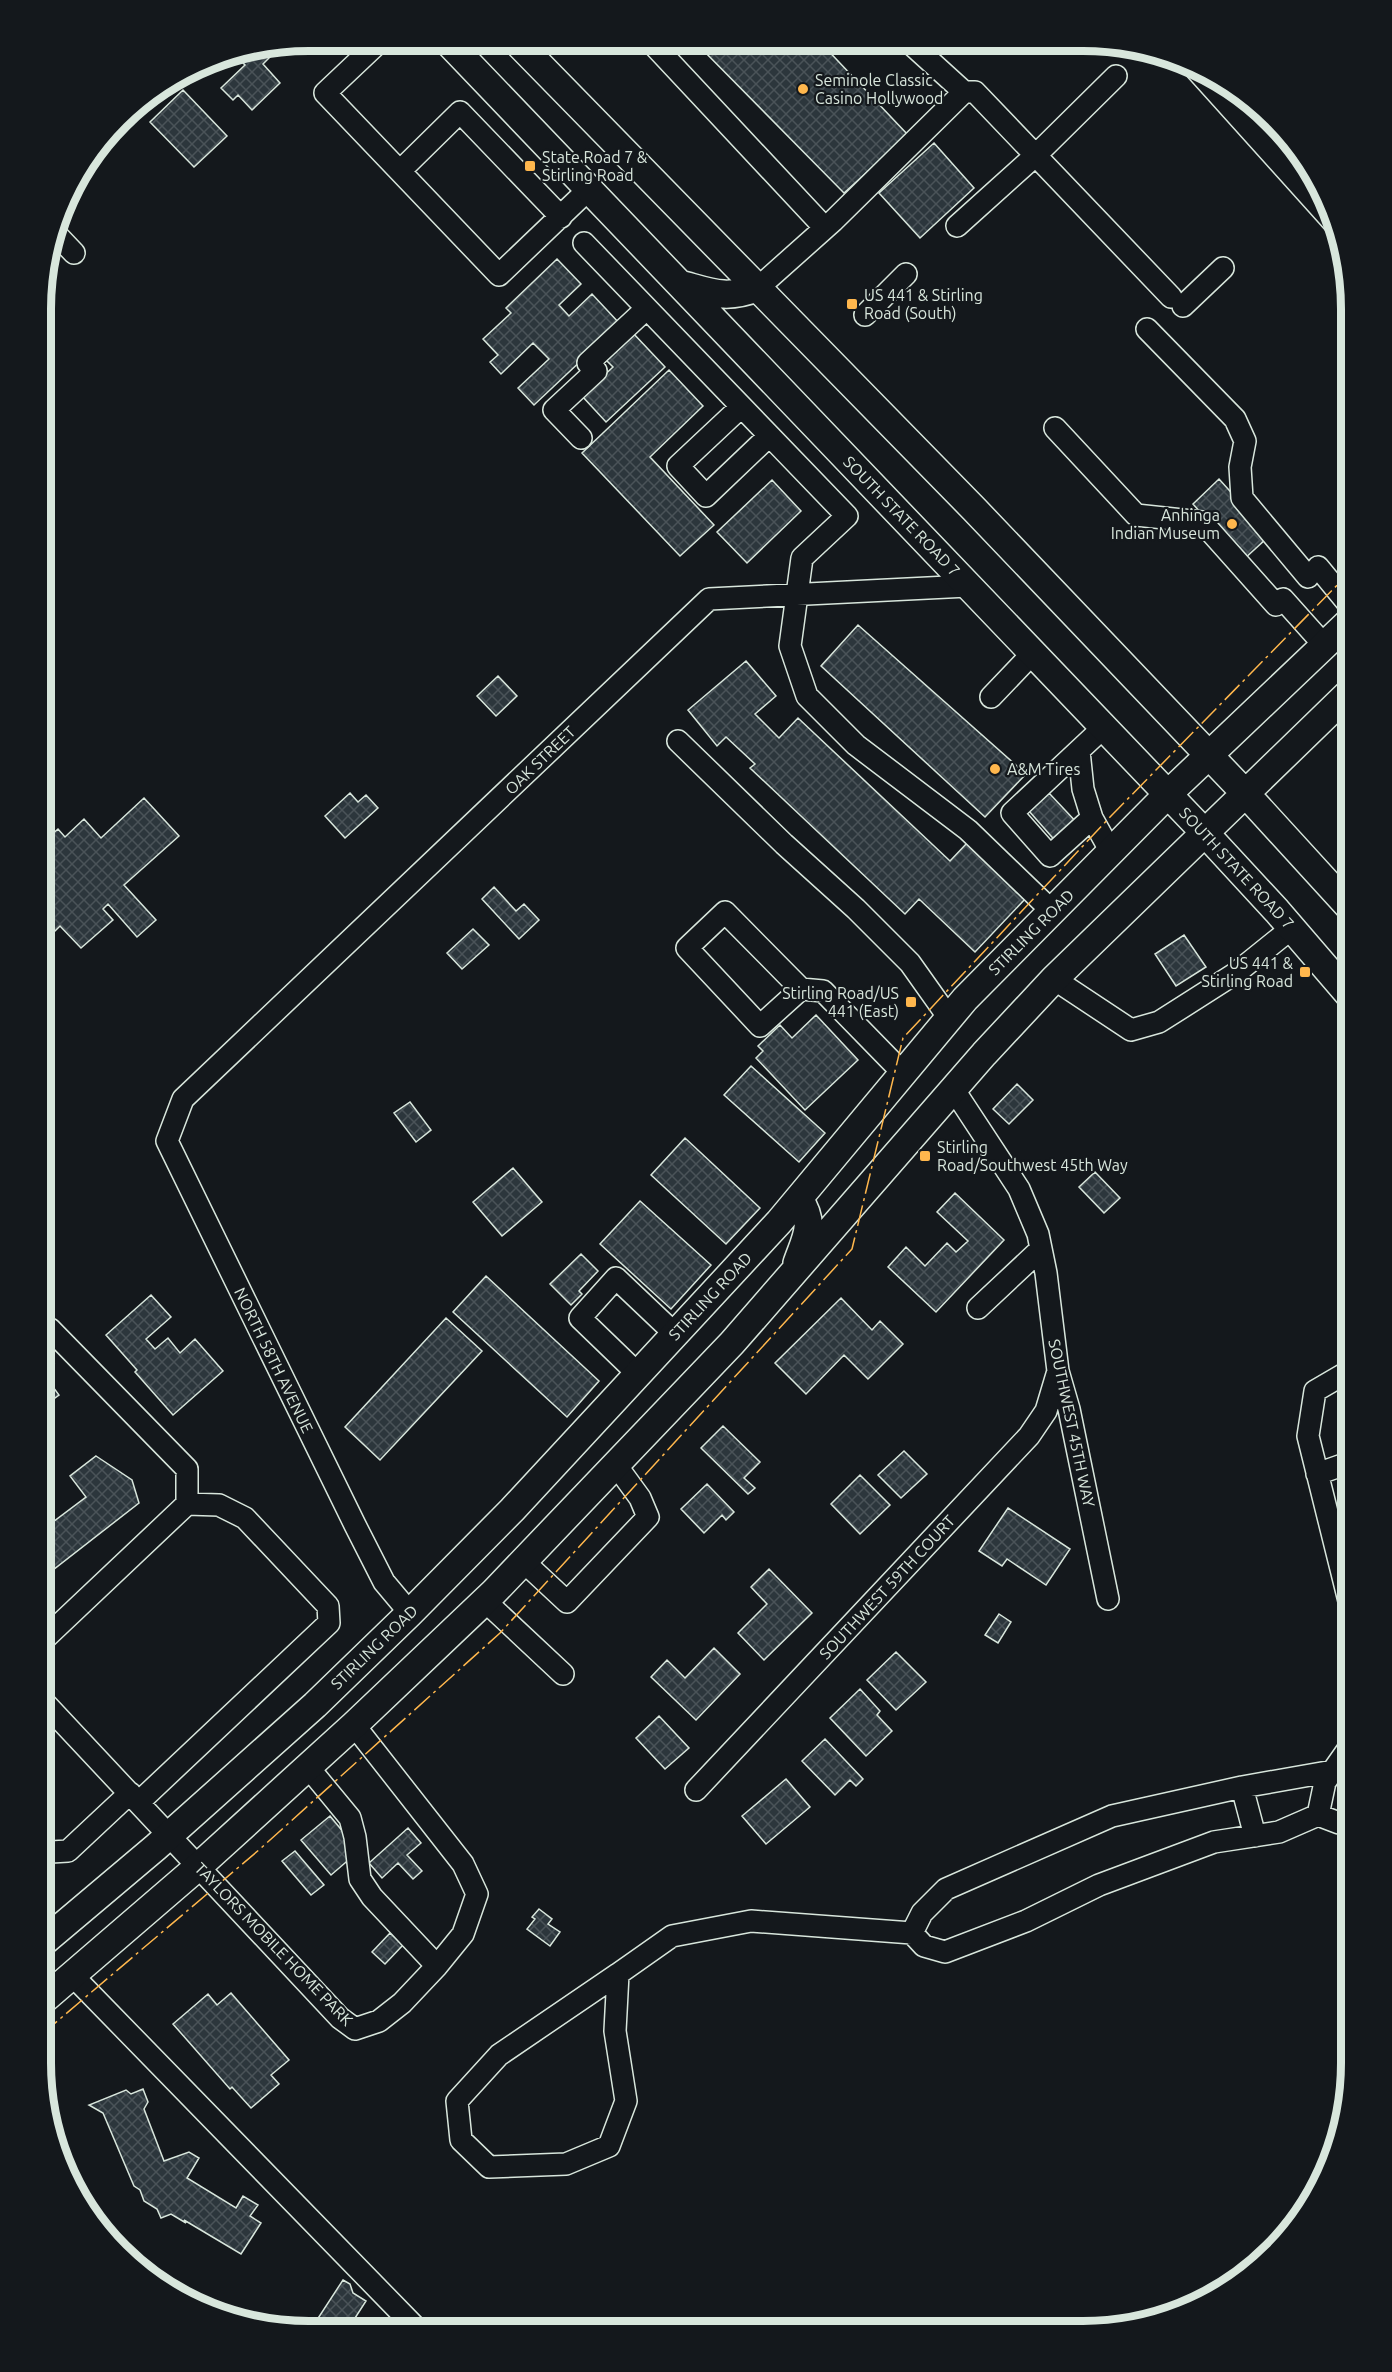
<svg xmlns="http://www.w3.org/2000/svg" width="1392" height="2372" font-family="Ubuntu,sans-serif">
<defs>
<pattern id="building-cross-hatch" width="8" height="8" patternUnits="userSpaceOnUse" patternTransform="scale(1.5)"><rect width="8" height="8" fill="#2c363c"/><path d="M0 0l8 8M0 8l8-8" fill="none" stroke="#4a5358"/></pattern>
</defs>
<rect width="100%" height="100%" fill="#14181c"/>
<path fill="url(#building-cross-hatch)" stroke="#d8e6dc" stroke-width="1.5" d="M310 41 298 52 291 44 309 40Z
M695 42H820L908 135 844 193Z
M281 46 263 64 280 83 252 110 238 95 233 100 221 88 245 65 240 60 248 53Z
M183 90 227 136 194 167 150 122Z
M934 143 974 188 920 238 879 193Z
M557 259 581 284 559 305 569 316 592 294 620 324 534 405 518 388 549 359 533 343 501 374 490 362 498 355 483 339 511 313 506 308Z
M632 332 665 367 606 422 582 396 613 367 604 358Z
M669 370 703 406 650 457 714 525 680 556 582 453Z
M1219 479 1257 521 1267 538 1243 560 1193 504Z
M772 480 801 511 747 563 717 532Z
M858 625 1026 774 985 817 821 666Z
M746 661 776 696 755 714 779 738 798 718 950 861 967 843 1026 898 975 952 919 899 905 914 750 768 755 764 726 737 717 746 688 710Z
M498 676 517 696 496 716 477 696Z
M350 793 358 802 366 795 378 808 345 838 325 816Z
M1049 793 1079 825 1058 844 1029 811Z
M144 798 179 836 124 885 156 920 137 937 108 904 103 909 113 920 81 948 60 926 50 936 42 927V843L58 829 65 837 84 819 101 838Z
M494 887 516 911 524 904 539 920 519 939 482 899Z
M473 929 489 945 462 969 447 953Z
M1184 935 1206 967 1176 986 1155 954Z
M816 1015 858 1060 805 1110 756 1058 763 1051 758 1046 780 1025 792 1038Z
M751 1066 825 1133 799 1162 724 1095Z
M1017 1084 1033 1100 1009 1124 993 1109Z
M410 1102 431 1130 416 1142 394 1113Z
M685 1138 760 1208 726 1244 651 1175Z
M513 1168 542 1202 502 1236 473 1202Z
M1095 1172 1120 1198 1104 1213 1079 1187Z
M955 1193 1004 1240 936 1312 888 1267 906 1247 925 1266 947 1243 956 1252 968 1241 937 1212Z
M640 1201 711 1265 671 1309 600 1244Z
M581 1254 598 1271 579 1291 582 1294 571 1305 550 1284Z
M486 1276 599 1381 567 1417 453 1312Z
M151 1295 171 1317 146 1339 155 1349 168 1338 180 1353 195 1339 223 1371 173 1415 135 1372 137 1370 106 1335Z
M841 1298 872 1330 880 1321 903 1344 868 1379 844 1355 806 1394 775 1363Z
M446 1318 482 1351 380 1460 345 1427Z
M41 1355 54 1363 42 1372 59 1395 41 1408Z
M723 1426 760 1462 744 1478 755 1488 748 1494 701 1448Z
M904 1451 927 1474 901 1498 878 1475Z
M96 1456 132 1480 139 1503 49 1573 41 1568V1531L86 1497 70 1476Z
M860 1475 890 1505 860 1534 831 1504Z
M707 1484 734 1512 726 1520 722 1515 704 1533 681 1509Z
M1008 1508 1070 1549 1046 1585 1007 1559 1002 1566 979 1551Z
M769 1569 812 1613 764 1660 738 1633 767 1604 751 1587Z
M999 1614 1011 1622 998 1643 985 1635Z
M714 1648 740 1674 696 1720 651 1677 667 1660 685 1678Z
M896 1652 926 1682 896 1710 867 1680Z
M860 1689 880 1711 877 1715 892 1731 866 1756 830 1718Z
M659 1716 689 1748 665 1769 636 1738Z
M825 1739 863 1779 856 1786 850 1780 835 1795 802 1761Z
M786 1779 810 1807 766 1844 742 1816Z
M330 1816 359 1851 331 1875 301 1840Z
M408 1828 421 1843 407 1855 422 1871 413 1879 398 1863 382 1878 369 1863Z
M295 1851 324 1885 311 1895 282 1861Z
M539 1909 552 1919 548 1924 560 1932 550 1946 527 1929 535 1919 532 1917Z
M390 1933 403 1945 385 1964 372 1952Z
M231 1993 289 2060 271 2075 279 2084 251 2108 232 2087 230 2089 173 2024 208 1994 217 2005Z
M143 2089 148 2102 144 2109 164 2161 189 2152 199 2158 187 2178 236 2208 243 2196 258 2205 250 2216 261 2223 241 2254 184 2220 186 2223 171 2214 161 2218 157 2209 144 2201 140 2190 134 2186 103 2113 89 2105 126 2090 131 2094Z
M343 2280 350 2284 353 2293 366 2301 348 2329H311Z"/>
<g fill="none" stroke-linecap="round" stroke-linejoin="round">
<g stroke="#d8e6dc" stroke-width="24">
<path id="minor" d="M380 41 325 93 499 275 589 189
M650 41 825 228
M909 42 964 92H975L1171 297
M1191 64 1334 223
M400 171 460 112 561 217
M957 226 1036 155 1116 76
M55 233 74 253
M584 243 847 516 802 558 790 646 807 696 856 745 968 830 1052 911
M759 287 833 221 964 92
M1183 306 1223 268
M865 315 906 274
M1147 329 1235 419 1245 441 1240 467 1242 498 1308 577
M741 407 678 466 706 496 769 436
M1055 428 1136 515 1202 522 1276 605 1283 599 1325 646
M581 438 554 410 596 371 588 363 646 309
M1318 567 1351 607
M991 697 1032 654
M678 741 784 844 856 909 910 963 949 1018
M1079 751 1083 789 1092 818 1111 852
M1092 818 1050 856 1012 813 1104 727
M1054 979 1131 1030 1159 1022 1236 973 1292 928
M801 989 760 1026 687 948 725 912 801 989 823 991 904 1074
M954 1090 1019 1189 1038 1234 1046 1273 1058 1371 1069 1409 1108 1599
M978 1308 1041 1249
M50 1329 187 1469V1504
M638 1374 580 1318 616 1278 675 1334
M1317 1474 1351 1462
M523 1561 567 1602 648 1517 640 1498 616 1465
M485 1601 563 1674
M1351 1609 1308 1436 1315 1391 1351 1370
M410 1613 384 1582 355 1525 167 1141 183 1099 709 599 968 586
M41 1642 187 1504 219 1505 245 1518 328 1606 329 1623 139 1802
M41 1699 340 2018 355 2029 379 2021 402 2003 437 1966 463 1934 477 1894 463 1864 354 1725
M308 1767 350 1818 355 1837 360 1879 372 1897 437 1966
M1242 1787 1255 1836
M696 1790 1029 1436 1046 1411 1058 1371
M1318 1815 1279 1832 1214 1842 1099 1885 1026 1921 945 1952 924 1946 912 1933 922 1913 946 1889 1112 1816 1242 1787 1333 1771
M1351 1823H1339L1318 1815 1325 1782 1351 1745
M41 1850 51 1852 68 1851 130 1793
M618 1974 499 2055 457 2101 461 2140 489 2167 566 2164 609 2146 626 2101 615 2031 618 1974 672 1936 751 1921 912 1933
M72 1975 418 2330"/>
</g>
<g stroke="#d8e6dc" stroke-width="30">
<path id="major" d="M447 41 1204 832 1277 911 1351 997
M516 41 974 509 1245 793 1351 909
M680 284C713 293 726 300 759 287
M797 1263C806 1237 816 1224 799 1199
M41 1944 156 1847 315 1705 410 1613 512 1510 779 1222 965 999 1168 794 1351 620
M41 2002 199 1866 354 1725 494 1592 732 1343 984 1054 1054 979 1351 691"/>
</g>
<use href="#minor" stroke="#14181c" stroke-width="21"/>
<use href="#major" stroke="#14181c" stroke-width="27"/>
<path stroke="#ffb74d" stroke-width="1.5" stroke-dasharray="21 4.5 3 4.5" stroke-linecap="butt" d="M41 2035 260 1849 500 1633 852 1249 903 1038 1111 816 1351 571"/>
</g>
<g fill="#ffb74d" stroke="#14181c" stroke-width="2">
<circle cx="803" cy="89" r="6"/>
<rect x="524" y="160" width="12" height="12" rx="3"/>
<rect x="846" y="298" width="12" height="12" rx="3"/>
<circle cx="1232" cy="524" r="6"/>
<circle cx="995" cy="769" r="6"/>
<rect x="1299" y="966" width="12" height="12" rx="3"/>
<rect x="905" y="996" width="12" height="12" rx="3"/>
<rect x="919" y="1150" width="12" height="12" rx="3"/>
</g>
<g text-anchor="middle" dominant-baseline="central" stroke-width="4.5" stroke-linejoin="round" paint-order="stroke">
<g font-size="16" fill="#d8e6dc" stroke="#14181c" text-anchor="start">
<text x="815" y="80">Seminole Classic<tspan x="815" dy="18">Casino Hollywood</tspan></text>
<text x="542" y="157">State Road 7 &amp;<tspan x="542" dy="18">Stirling Road</tspan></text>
<text x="864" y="295">US 441 &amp; Stirling<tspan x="864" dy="18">Road (South)</tspan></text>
<text x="1220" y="515" text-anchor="end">Anhinga<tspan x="1220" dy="18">Indian Museum</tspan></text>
<text x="1007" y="769">A&amp;M Tires</text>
<text x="1293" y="963" text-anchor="end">US 441 &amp;<tspan x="1293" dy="18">Stirling Road</tspan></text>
<text x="899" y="993" text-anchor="end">Stirling Road/US<tspan x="899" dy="18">441 (East)</tspan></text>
<text x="937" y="1147">Stirling<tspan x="937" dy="18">Road/Southwest 45th Way</tspan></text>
</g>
<g font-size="16" fill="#d8e6dc" stroke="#14181c">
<text transform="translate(902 516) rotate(46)">SOUTH STATE ROAD 7</text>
<text transform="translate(540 760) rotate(-44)">OAK STREET</text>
<text transform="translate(1237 868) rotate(47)">SOUTH STATE ROAD 7</text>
<text transform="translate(1031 932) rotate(-45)">STIRLING ROAD</text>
<text transform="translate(710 1296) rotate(-47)">STIRLING ROAD</text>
<text transform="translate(274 1360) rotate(64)">NORTH 58TH AVENUE</text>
<text transform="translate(1072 1423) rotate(78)">SOUTHWEST 45TH WAY</text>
<text transform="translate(887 1587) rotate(-47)">SOUTHWEST 59TH COURT</text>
<text transform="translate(374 1647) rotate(-44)">STIRLING ROAD</text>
<text transform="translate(274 1944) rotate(46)">TAYLORS MOBILE HOME PARK</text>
</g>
</g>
<path d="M0 0H1392V2372H0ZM309 51H1083A258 258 0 0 1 1341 309V2063A258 258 0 0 1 1083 2321H309A258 258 0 0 1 51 2063V309A258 258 0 0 1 309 51Z" fill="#14181c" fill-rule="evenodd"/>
<path fill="none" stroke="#d8e6dc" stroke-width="8" d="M309 51H1083A258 258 0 0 1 1341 309V2063A258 258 0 0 1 1083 2321H309A258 258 0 0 1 51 2063V309A258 258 0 0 1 309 51Z"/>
</svg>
